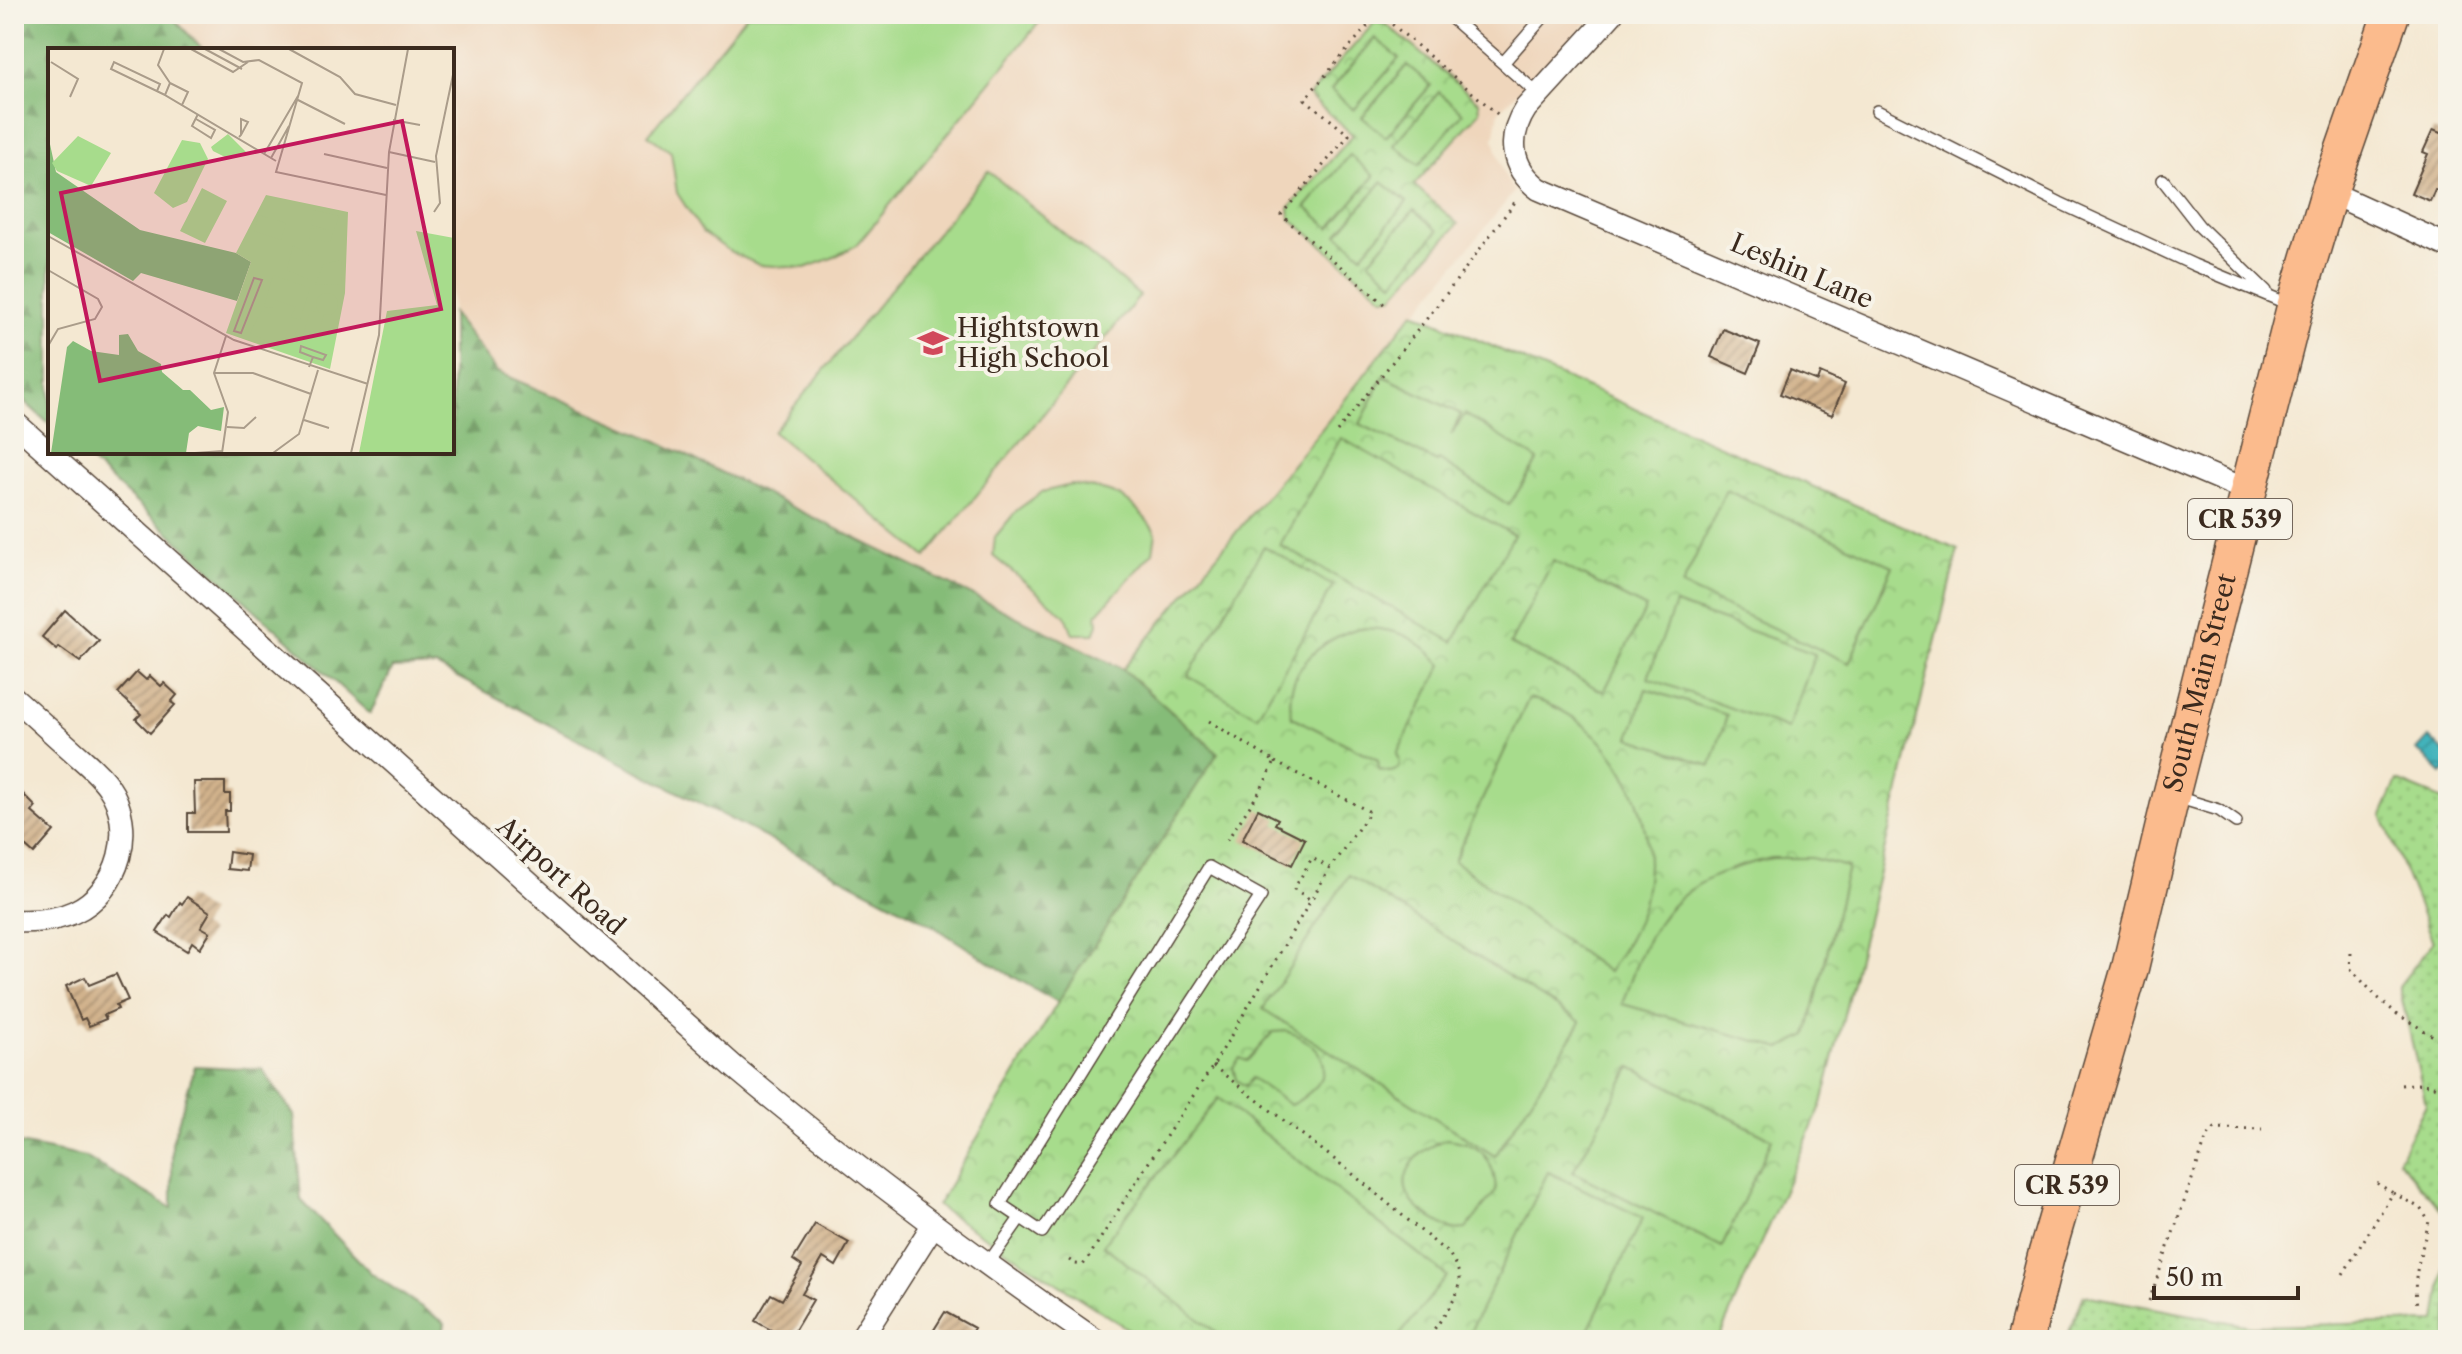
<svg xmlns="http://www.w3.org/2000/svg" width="2462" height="1354" font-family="'Libre Caslon Text',serif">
<defs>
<pattern id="grass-dots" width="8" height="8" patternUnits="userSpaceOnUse" patternTransform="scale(2)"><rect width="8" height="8" fill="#a7dc8c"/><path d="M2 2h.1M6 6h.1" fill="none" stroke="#91bd78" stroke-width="1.8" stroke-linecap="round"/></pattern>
<pattern id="forest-firs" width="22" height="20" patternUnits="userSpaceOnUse" patternTransform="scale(2)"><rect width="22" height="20" fill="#85bc78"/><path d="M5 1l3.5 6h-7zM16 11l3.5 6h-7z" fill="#6e9962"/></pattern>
<pattern id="park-crowns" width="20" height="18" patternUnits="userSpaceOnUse" patternTransform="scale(2)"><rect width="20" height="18" fill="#a7dc8c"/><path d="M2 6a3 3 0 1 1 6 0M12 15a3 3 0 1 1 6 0" fill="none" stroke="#91bd78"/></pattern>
<pattern id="water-waves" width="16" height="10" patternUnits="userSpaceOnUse" patternTransform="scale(2)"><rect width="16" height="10" fill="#43b3bb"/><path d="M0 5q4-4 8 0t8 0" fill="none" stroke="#399297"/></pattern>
<pattern id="building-hatch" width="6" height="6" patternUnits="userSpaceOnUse" patternTransform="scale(2)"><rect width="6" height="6" fill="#d1b28c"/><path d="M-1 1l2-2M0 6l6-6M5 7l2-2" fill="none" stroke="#ab9172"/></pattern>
</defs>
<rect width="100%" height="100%" fill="#f7f3e8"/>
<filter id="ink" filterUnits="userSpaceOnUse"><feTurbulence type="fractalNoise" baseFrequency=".0125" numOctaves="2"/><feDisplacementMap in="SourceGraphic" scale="16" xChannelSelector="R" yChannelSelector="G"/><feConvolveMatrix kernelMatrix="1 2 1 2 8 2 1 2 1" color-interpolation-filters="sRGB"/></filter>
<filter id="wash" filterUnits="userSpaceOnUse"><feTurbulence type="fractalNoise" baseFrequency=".006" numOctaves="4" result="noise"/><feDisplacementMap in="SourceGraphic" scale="32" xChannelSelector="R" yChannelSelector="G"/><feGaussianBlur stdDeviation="1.8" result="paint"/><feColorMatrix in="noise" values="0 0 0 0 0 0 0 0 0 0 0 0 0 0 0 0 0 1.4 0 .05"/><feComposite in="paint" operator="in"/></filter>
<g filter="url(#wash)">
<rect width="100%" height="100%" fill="#f4e8d2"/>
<path fill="#efd6bc" d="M169 14H1596L1499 111 1494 140 1504 174 1514 192 1320 431 1123 669 653 439 497 372 452 313V50H204Z"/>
<path fill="url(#grass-dots)" stroke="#718355" stroke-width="2" d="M2397 781 2448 802V1217L2398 1160 2426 1104 2399 986 2433 942 2382 815Z
M2448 1240V1340H2066L2084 1295 2250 1326 2436 1322Z"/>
<path fill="url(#forest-firs)" stroke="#60734b" stroke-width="2" d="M14 14H169L204 50H50V425L14 392Z
M452 313 497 372 653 439 1123 669 1218 753 1058 1002 1005 972 922 919 436 666 393 668 370 714 80 452H452Z
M195 1066 262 1069 294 1115 301 1200 371 1273 445 1323 442 1340H14V1143L85 1157 172 1208V1143Z"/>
<path fill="url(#park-crowns)" stroke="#718355" stroke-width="2" d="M1375 22 1387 25 1479 102 1480 112 1414 185 1458 224 1392 297H1383L1290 218 1289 208 1353 135 1309 96Z
M1414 312 1958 550 1822 1104 1718 1340H1145L937 1206 1058 1002 1218 753 1123 669 1320 431Z"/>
<path fill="#a7dc8c" stroke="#718355" stroke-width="2" d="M747 14H1046L857 245 832 258 805 268 759 265 731 252 703 233 677 193 671 152 648 135Z
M1375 38 1399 58 1354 110 1331 90Z
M1407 65 1431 85 1386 137 1362 117Z
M1439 92 1463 113 1419 165 1394 145Z
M1350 155 1374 176 1330 228 1306 207Z
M988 171 1140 296 926 557 773 432Z
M1382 182 1407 202 1362 255 1338 234Z
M1414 210 1438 231 1393 282 1369 261Z
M1384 376 1461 414 1451 435 1465 414 1538 460 1509 505 1439 460 1437 462 1360 424Z
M1341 438 1514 535 1453 642 1280 545Z
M1071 485C1114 489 1131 496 1156 533L1153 552 1097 614 1098 624 1094 634H1073L1066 616 993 556 995 537 1017 510 1042 492Z
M1726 490 1893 566 1849 663 1682 586Z
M1264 546 1333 586 1257 716 1188 676Z
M1553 561 1646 608 1604 692 1510 644Z
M1675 604 1815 654 1788 729 1648 678Z
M1359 628C1398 628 1416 636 1442 665L1397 754C1405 769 1393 776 1379 769L1378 760 1292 717C1282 672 1319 640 1359 628Z
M1646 689 1727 715 1711 766 1630 738Z
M1529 698C1613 719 1661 812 1645 895 1640 924 1624 948 1608 972L1454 861Z
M1772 858H1811L1848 867 1807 1035 1781 1048 1622 1004C1651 916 1677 878 1772 858Z
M1349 875 1581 1022 1495 1156 1263 1009Z
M1286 1031C1313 1040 1341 1065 1311 1091 1304 1097 1299 1102 1290 1105L1252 1078 1245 1086 1236 1080 1233 1067 1240 1058 1247 1061 1273 1032Z
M1631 1067 1772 1139 1722 1247 1573 1172Z
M1218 1098 1447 1276 1396 1340H1226L1103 1245Z
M1447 1139C1480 1143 1494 1157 1496 1191L1466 1229 1452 1230C1440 1222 1419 1213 1411 1200 1393 1173 1423 1146 1447 1139Z
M1548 1172 1643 1218 1583 1340H1466Z"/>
<path fill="url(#water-waves)" stroke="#3f6e6c" stroke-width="2" d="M2429 737 2448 756 2447 772 2445 771 2442 774 2417 750Z"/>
<g id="blocks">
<path fill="url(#building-hatch)" d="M2433 130 2448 136V181L2443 192 2435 189 2430 201 2411 193 2428 154 2423 152Z
M1723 329 1760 344 1748 373 1711 357Z
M1790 370 1817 381 1820 373 1845 384 1832 415 1780 394Z
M65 610 99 641 80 662 59 647 57 650 42 637Z
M137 672 146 680 150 676 161 686 164 683 177 695 171 702 175 705 150 733 136 719 141 714 118 693Z
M194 782H225V794H230V811H225L226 832H188V813H195Z
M22 793 36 807 32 812 54 831 34 854 25 846 14 859V802Z
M1258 809 1278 819 1275 824 1305 839 1292 865 1242 840Z
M229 852 249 855 247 871 227 869Z
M187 897 210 912 201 927 210 932 200 948 192 942 187 951 157 932 168 915 171 917 180 902 182 904Z
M116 974 128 1000 116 1005 118 1009 104 1015 106 1019 89 1026 85 1018 81 1020 66 986 85 977 89 985Z
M815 1224 849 1243 836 1266 823 1258 802 1294 813 1300 789 1340 755 1321 771 1294 782 1300 802 1266 793 1260Z
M945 1312 974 1328 967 1340H944L932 1333Z"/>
</g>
</g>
<g filter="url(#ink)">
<use href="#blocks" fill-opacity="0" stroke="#574639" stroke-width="2"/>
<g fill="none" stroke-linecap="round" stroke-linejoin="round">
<g stroke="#574639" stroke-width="14">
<path id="lane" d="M1447 14 1538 94
M1503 63 1546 14
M1877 111 2060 203 2194 265 2291 305
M2163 180 2199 226 2266 291
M2176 797 2219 810 2236 822
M1209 867 1261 896 1042 1232 1000 1204Z
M987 1265 1020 1218"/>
</g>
<g stroke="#574639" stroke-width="25">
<path id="street" d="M1612 14 1526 108C1507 137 1510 167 1539 189L2248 491
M2329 192 2448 246
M14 422 733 1066C850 1164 970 1254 1095 1340
M14 698C34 716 54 734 74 752 85 762 99 773 108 786 137 827 120 891 74 912 55 921 35 922 14 921
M860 1340 933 1225"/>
</g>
<g stroke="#574639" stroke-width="39">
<g id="primary">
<path id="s1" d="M2025 1340 2046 1256 2130 968 2171 796 2295 307 2329 192 2391 14"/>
</g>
</g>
<path stroke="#574639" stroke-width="3" stroke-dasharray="2 6" stroke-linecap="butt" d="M1378 14 1305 99 1349 135 1281 215 1385 305
M1380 14 1501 117
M1337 432 1447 293 1518 198
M1209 721 1275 762 1260 791 1227 840
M1275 762 1370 812 1330 868 1312 858 1294 889 1311 900 1330 868
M2351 953 2350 968 2376 996 2397 1014 2448 1045
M1213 1066 1343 1166 1450 1255C1454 1262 1459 1270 1460 1279 1462 1295 1436 1326 1426 1340
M2401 1085C2419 1083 2432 1084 2448 1091
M2393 1193 2420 1208 2429 1221C2423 1248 2411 1278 2417 1304
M1069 1260 1075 1264 1083 1265 1087 1260 1141 1174 1213 1066 1311 900
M2343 1274 2393 1193 2375 1182
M2149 1301 2207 1137 2215 1128 2262 1129"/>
<use href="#lane" stroke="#fff" stroke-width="11"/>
<use href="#street" stroke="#fff" stroke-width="22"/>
<use href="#primary" stroke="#fbbb8d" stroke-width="36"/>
</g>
</g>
<defs>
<g id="school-bare" transform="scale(2.4)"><path d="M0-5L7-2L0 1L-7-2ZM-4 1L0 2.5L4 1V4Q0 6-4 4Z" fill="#d1495b" stroke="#f7f3e8" stroke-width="2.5" paint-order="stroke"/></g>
</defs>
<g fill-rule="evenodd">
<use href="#school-bare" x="933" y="343"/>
</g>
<g text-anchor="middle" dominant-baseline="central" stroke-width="8" stroke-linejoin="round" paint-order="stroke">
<g fill="#f7f3e8" stroke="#73665b" stroke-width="2">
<rect x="2188" y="499" width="104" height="40" rx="6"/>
<rect x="2015" y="1165" width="104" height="40" rx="6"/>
</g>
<g font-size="24" font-weight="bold" fill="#3b2a1e">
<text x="2240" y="519">CR 539</text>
<text x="2067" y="1185">CR 539</text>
</g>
<g font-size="26" fill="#3b2a1e" stroke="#f7f3e8">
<text transform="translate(1802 271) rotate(23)">Leshin Lane</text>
<text stroke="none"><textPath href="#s1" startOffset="680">South Main Street</textPath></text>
<text transform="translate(561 876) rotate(42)">Airport Road</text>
</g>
<g font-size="26" fill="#3b2a1e" stroke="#f7f3e8" text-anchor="start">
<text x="957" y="328">Hightstown<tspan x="957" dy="30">High School</tspan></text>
</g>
</g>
<g transform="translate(48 48)">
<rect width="406" height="406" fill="#f4e8d2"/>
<path d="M368 183 406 190V405H311L339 263 389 257Z" fill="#a7dc8c"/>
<path d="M0 87 8 124 92 182 188 205 203 214 189 253 93 225 85 233 0 184ZM80 286 90 303 113 316 114 324 135 342H142L163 362 176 359 173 383 150 378 141 385 138 405H3L19 299 25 293 43 303 71 307V287Z" fill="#85bc78"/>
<path d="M218 147 300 164 297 245 282 321 178 285 203 214 188 205Z" fill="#a7dc8c"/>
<path d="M180 86 198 104 194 107 179 110 165 103 163 99ZM30 88 63 105 43 138 9 123 4 115ZM134 92 152 95 160 111 139 154 125 160 106 145ZM154 140 179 153 157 195 132 183ZM266 162 291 168 282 194 261 191 262 180 281 182 263 177ZM211 167 238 175 233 192 206 183ZM245 197 264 209V233L239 222ZM294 211 293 236 267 237 275 217ZM225 227 262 240 252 272 242 269 248 259 227 252 225 260 216 259ZM268 256a11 11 0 1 1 22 0a11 11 0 1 1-22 0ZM214 262 250 280 239 303 202 285ZM262 262 276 266 269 292 255 288Z" fill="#a7dc8c"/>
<path fill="none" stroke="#aa9c8a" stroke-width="2" d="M116 1 110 17 122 35 117 47 228 113M143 1 185 24 200 14M157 1 194 21M171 1 195 14 211 12 254 35 228 124 338 147M241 1 292 29 307 46 348 57M3 14 30 31 22 49M122 35 140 44 134 57M109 43 112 36 66 14 63 21 117 47M250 52 297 76M148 71 167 82 163 90 144 78 150 66M345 72 372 77M191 89 193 87 200 74 193 71V87M341 104 387 114M216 106 250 48M276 106 339 120M223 110 241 78M386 164 392 155 388 108 406 22M0 188 186 292 320 336M0 222 50 251 54 259 47 271 10 281 0 298M206 230 214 232 193 285 186 283ZM261 319 265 309 252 304 253 298 278 307 275 312 265 309M166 325H205L263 346M256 372 281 380M179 379 196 380 208 369M147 405 175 403M174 405 180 364 166 325 178 288M225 405 251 386 270 322M303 405 331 287 341 104 360 1"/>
<path fill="#c2185b" fill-opacity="0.15" stroke="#c2185b" stroke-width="4" d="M354 73 393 261 52 333 13 145Z"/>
<rect width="406" height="406" fill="none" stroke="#3b2a1e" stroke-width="4"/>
</g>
<rect width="2462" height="1354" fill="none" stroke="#f7f3e8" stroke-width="48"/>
<path d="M2154 1286v12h144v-12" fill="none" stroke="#3b2a1e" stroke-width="4"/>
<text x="2166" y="1286" font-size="24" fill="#3b2a1e" stroke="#f7f3e8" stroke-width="6" paint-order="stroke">50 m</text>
</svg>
